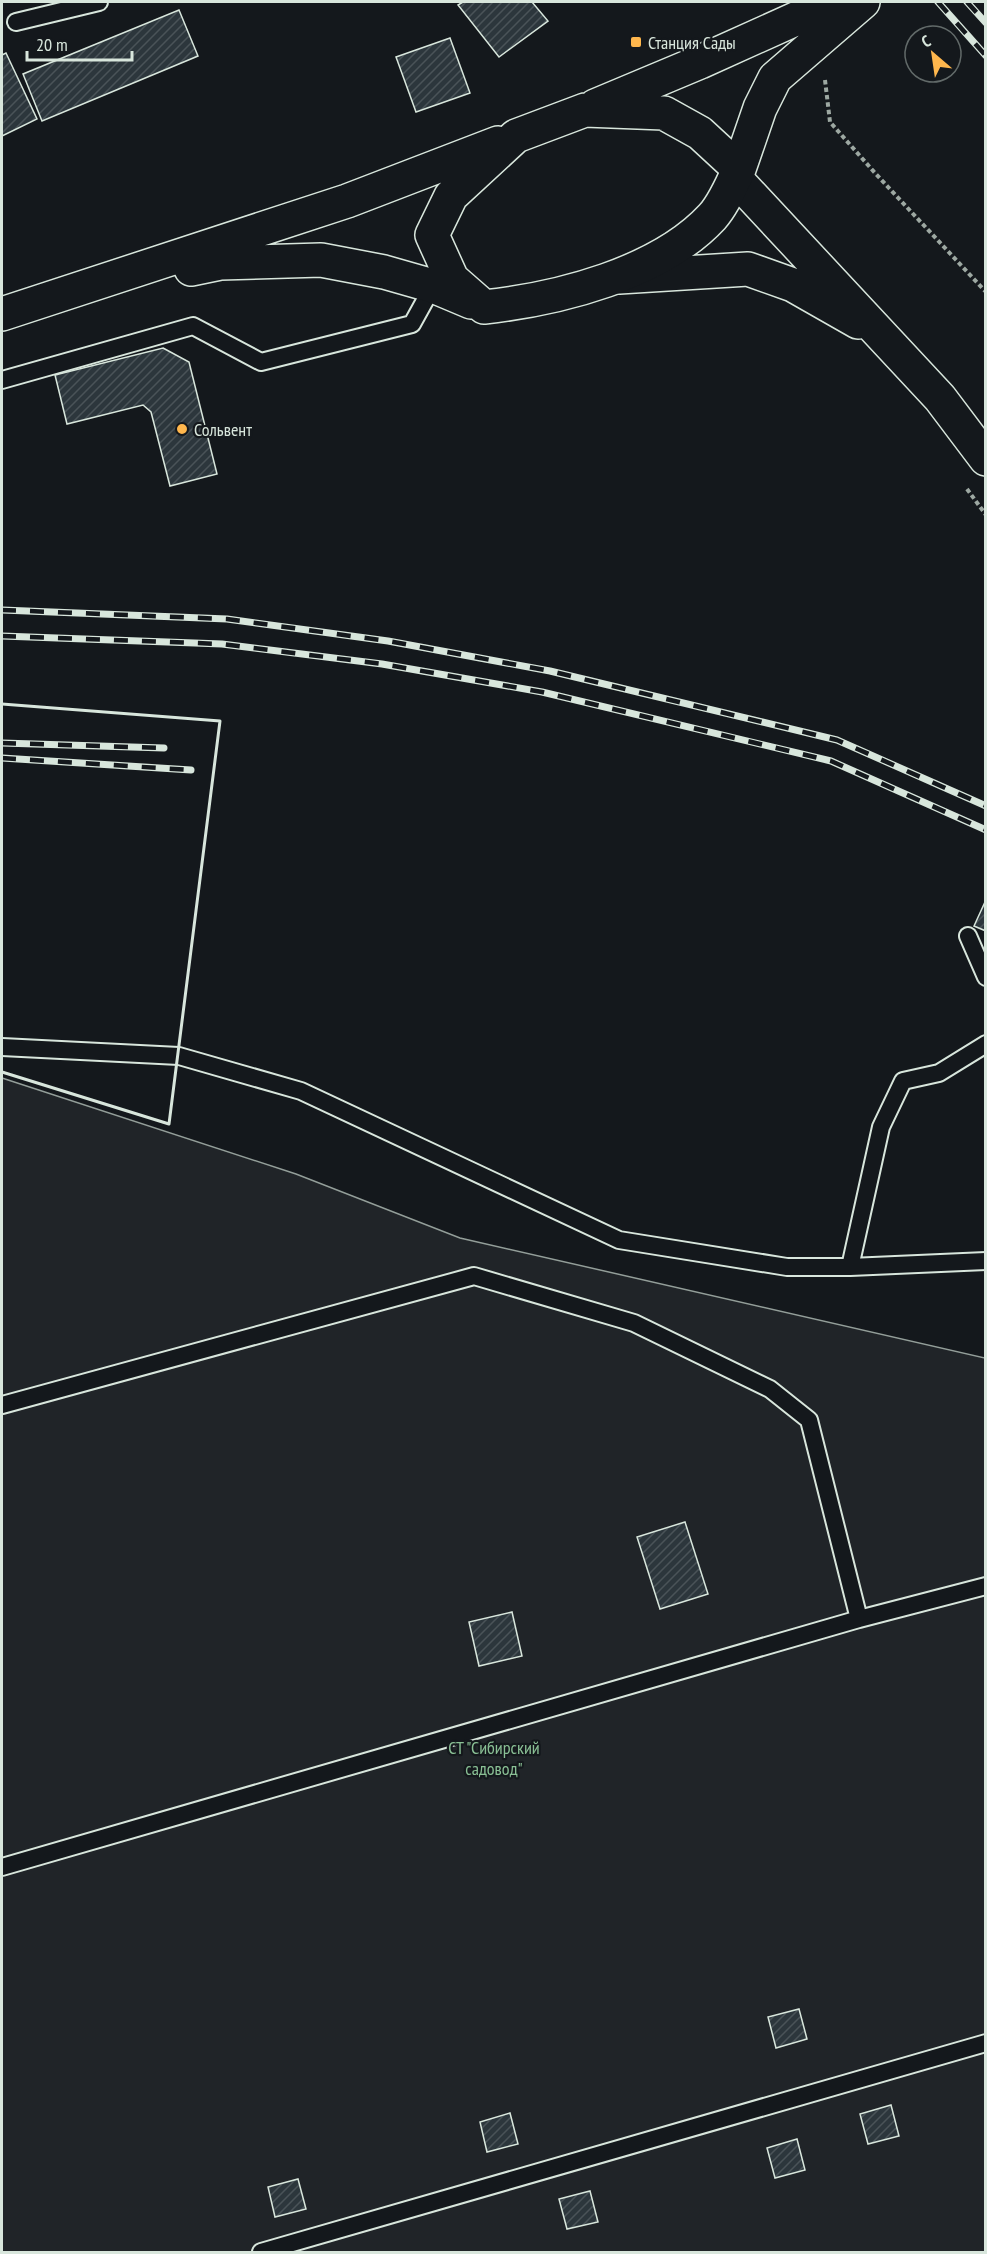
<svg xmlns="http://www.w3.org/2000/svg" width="987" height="2254" font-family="'PT Sans Narrow',sans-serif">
<defs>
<pattern id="building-hatch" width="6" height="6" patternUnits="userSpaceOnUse" patternTransform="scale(1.5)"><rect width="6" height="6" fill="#2c363c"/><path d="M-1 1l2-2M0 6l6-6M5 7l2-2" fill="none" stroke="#4a5358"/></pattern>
</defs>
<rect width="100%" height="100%" fill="#14181c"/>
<path fill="#202428" stroke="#939e99" stroke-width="1.5" d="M2 1078 296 1174 460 1238 985 1358V2252H2Z"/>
<path fill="url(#building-hatch)" stroke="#d8e6dc" stroke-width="1.5" d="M463 2H532L548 21 499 57 458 5Z
M179 10 198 56 42 121 23 74Z
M450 38 470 93 416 112 396 57Z
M6 53 37 119 2 136V55Z
M163 348 189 362 217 474 170 486 151 412 143 405 67 424 55 375Z
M985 902H986V931L974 926Z
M685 1522 708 1594 660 1609 637 1537Z
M512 1612 522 1656 479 1666 469 1622Z
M799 2009 807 2039 776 2048 768 2017Z
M891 2105 899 2136 868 2144 860 2114Z
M510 2113 518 2144 487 2152 480 2122Z
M797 2139 805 2170 775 2178 767 2148Z
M298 2179 306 2209 275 2217 268 2187Z
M590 2191 598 2222 567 2229 559 2199Z"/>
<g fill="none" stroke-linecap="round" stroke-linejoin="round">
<g stroke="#d8e6dc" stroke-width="20">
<path id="service" d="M16 22 99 2
M2 380 193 326 261 362 412 324 433 286
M968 936 986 977
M2 1047 179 1056 301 1091 619 1240 787 1267H850L986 1261
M850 1267 881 1127 903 1081 939 1073 986 1044
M2 1405 474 1276 634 1323 770 1389 809 1420 859 1619
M2 1867 859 1619 986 1586
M261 2252 986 2043"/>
</g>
<g stroke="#d8e6dc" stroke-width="36">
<path id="tertiary" d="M735 178 940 398 986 459
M619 277 748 269 793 285 858 322"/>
</g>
<g stroke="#d8e6dc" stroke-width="36">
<path id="trunk" d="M595 106 700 62 833 2
M585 110 664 113 700 133 739 169C732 185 723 205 712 217 659 274 558 299 484 307L452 279 432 235 451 196 516 136Z
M739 169 760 108 775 78 863 2
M191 269 220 263 321 260 384 272 433 286 471 302
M2 314 347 201 498 143"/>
</g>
<path stroke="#9da8a2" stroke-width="4" stroke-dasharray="4.5 3" stroke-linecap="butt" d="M825 80 830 122 875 173 986 292
M967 489 986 515"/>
<use href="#service" stroke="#14181c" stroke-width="16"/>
<use href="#tertiary" stroke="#14181c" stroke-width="33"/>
<use href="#trunk" stroke="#14181c" stroke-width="33"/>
<g stroke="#d8e6dc" stroke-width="7">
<path id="rail" d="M938 2 986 56
M967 2 986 23
M2 610 227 619 388 641 550 671 837 740 986 806
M2 636 222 644 382 664 542 692 831 761 986 830
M2 743 164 748
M2 758 191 770"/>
</g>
<use href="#rail" stroke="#14181c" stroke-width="4.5" stroke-dasharray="14" stroke-linecap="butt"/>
<path stroke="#d8e6dc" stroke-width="3" d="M2 704 220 721 169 1124 2 1072"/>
</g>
<g fill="#ffb74d" stroke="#14181c" stroke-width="2">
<rect x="630" y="36" width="12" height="12" rx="3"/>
<circle cx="182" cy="429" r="6"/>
</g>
<g text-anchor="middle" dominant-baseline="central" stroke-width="4.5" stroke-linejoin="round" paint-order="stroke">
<g font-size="18" fill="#d8e6dc" stroke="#14181c" text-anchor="start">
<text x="648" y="42">Станция Сады</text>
<text x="194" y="429">Сольвент</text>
</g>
<g font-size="18" fill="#8ac095" stroke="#14181c">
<text x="494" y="1747">СТ "Сибирский<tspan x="494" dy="21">садовод"</tspan></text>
</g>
</g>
<rect width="987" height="2254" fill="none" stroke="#d8e6dc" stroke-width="6"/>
<g transform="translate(933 54) rotate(331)"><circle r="28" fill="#14181c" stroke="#626a69" stroke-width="1.5"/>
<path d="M0-4.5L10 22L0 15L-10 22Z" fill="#ffb74d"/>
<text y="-9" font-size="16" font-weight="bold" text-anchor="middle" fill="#d8e6dc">С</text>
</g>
<path d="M27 51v9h105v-9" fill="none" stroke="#d8e6dc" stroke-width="3"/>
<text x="36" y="51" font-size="18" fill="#d8e6dc" stroke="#14181c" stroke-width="4.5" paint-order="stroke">20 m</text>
</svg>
